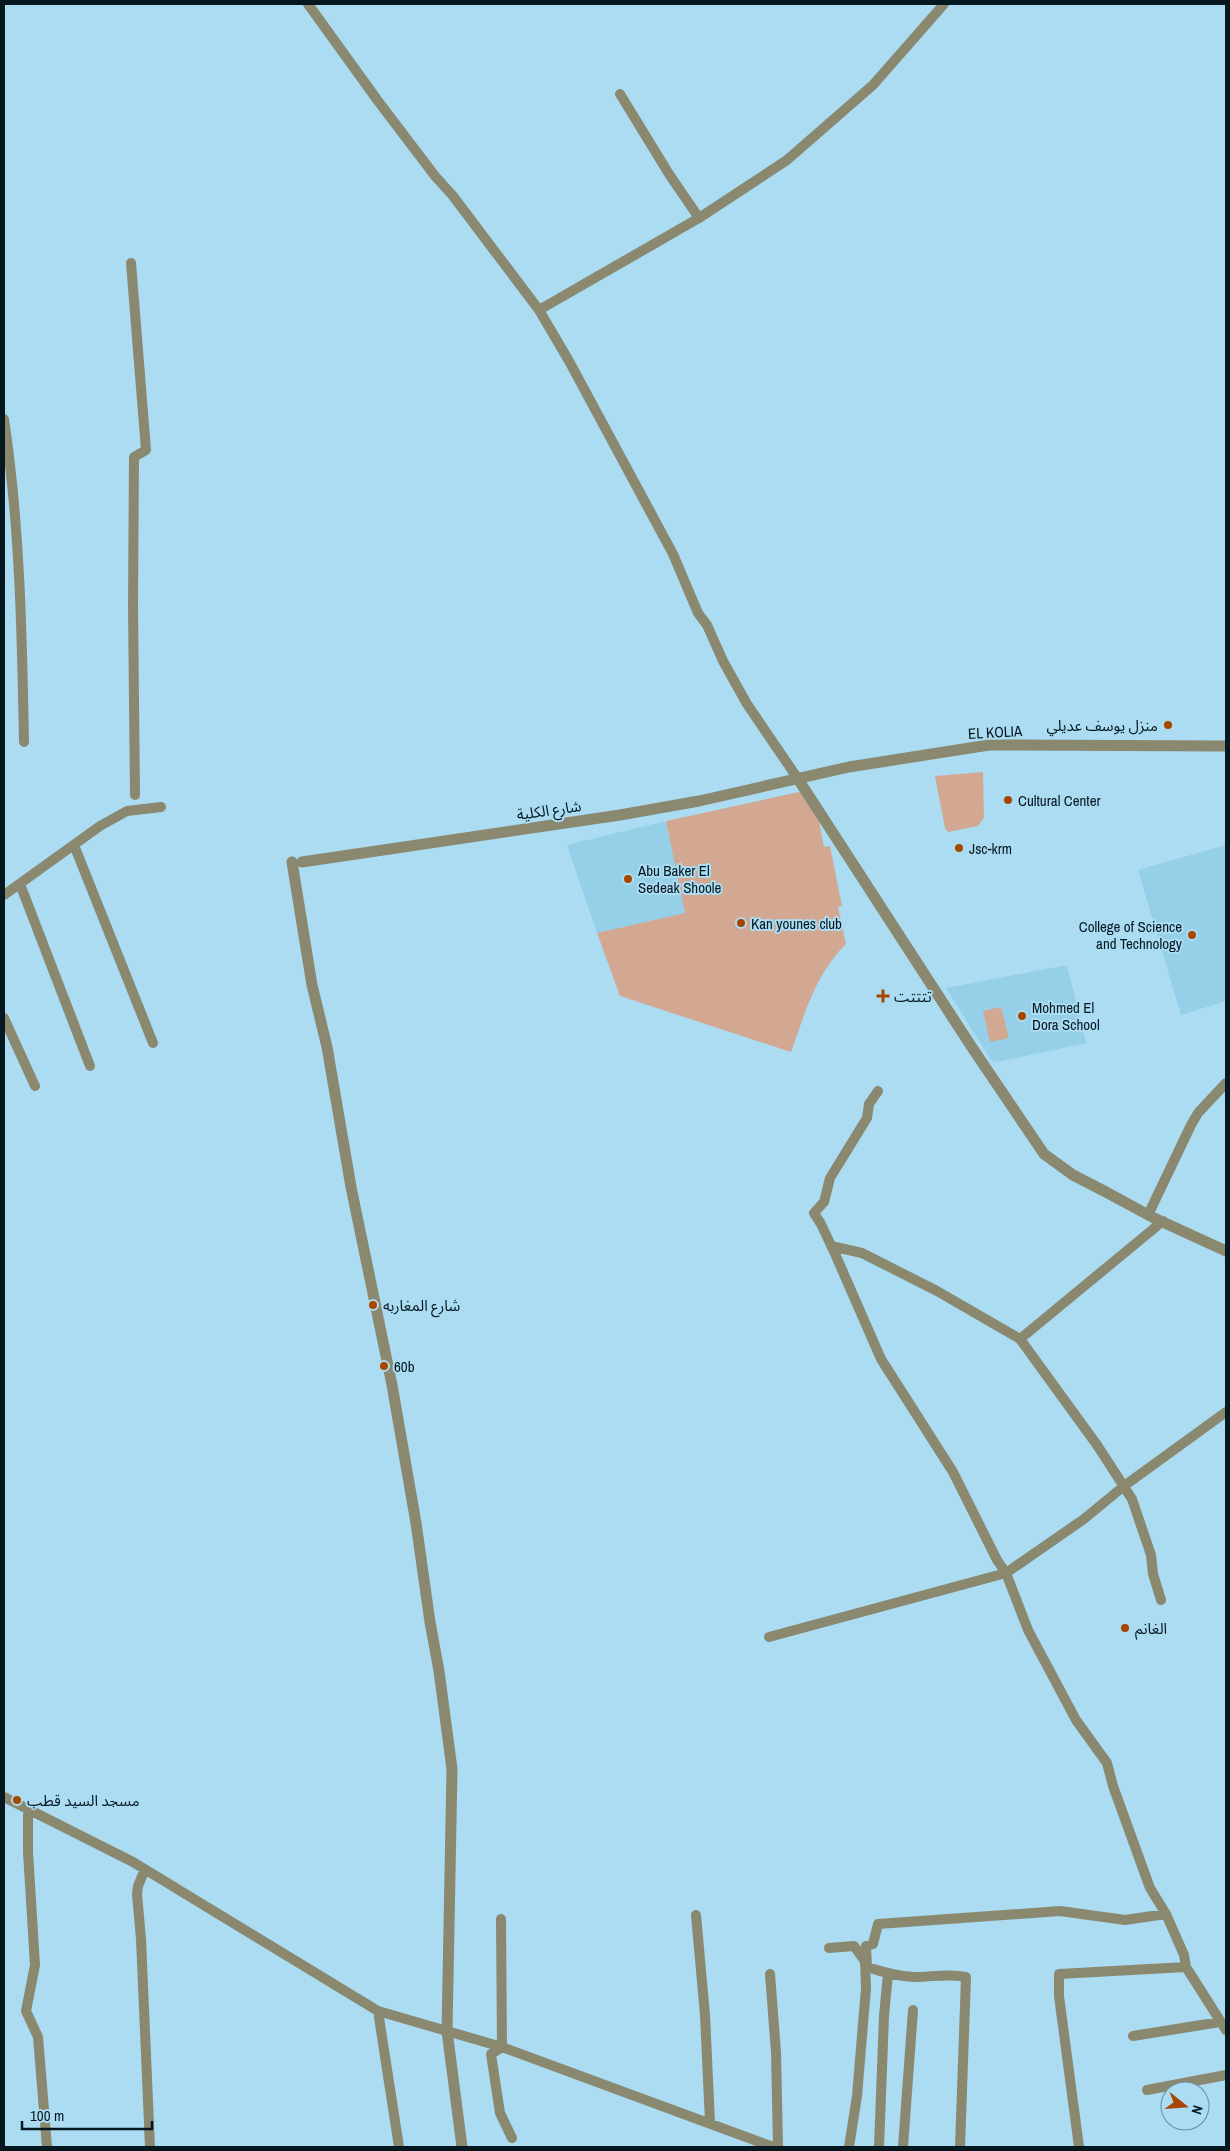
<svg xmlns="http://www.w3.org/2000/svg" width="1230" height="2151" font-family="'Archivo Narrow','Noto Sans Arabic',sans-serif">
<rect width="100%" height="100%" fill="#abdcf2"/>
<path fill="#96cfe8" d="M666 821 686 913 597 933 567 845Z
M1226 845V1001L1181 1015 1138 870Z
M1067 965 1086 1043 997 1062 991 1060 946 988Z"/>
<path fill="#d3a893" d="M983 772 984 818 978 826 948 832 945 828 935 776Z
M799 792 809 796 818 816 824 847 830 846 842 906 838 907 846 944C816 973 805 1013 791 1052L620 996 597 933 685 913 666 821Z
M1001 1007 1009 1038 990 1042 983 1011Z"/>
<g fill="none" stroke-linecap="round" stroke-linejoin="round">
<path stroke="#8a8970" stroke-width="10" d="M308 4 378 101 435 176 453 196 539 310 569 361 673 554 698 613 707 625 723 661 747 704 798 779
M620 94 669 174 699 218
M131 263 146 450 134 457 133 606 135 795
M539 310 699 218 787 160 873 85 944 4
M4 419C20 526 22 634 24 742
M74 845 153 1043
M20 884 90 1066
M4 895 100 826 127 811 161 807
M4 1018 35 1086
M878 1091 869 1104 867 1118 830 1178 824 1202 814 1213 821 1224 836 1256 881 1359 953 1472 997 1560 1006 1573 1028 1630 1076 1720 1107 1763 1113 1786 1150 1888 1166 1914 1184 1955 1186 1967 1226 2030
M1148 1215 1191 1125 1198 1113 1226 1083
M831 1246 862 1253 937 1291 1020 1339 1097 1445 1132 1499 1151 1555 1153 1574 1161 1600
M1020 1339 1163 1221
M769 1637 1006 1573 1084 1519 1124 1486 1226 1412
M4 1797 133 1862 378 2011 502 2047 773 2147
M28 1810V1852L35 1965 26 2011 38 2037 47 2147
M145 1869 138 1886 137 1894 141 1939 150 2147
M696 1915 705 2015 710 2122
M501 1919 502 2047 491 2054 500 2113 512 2138
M829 1948 854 1946 865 1961 866 1988 857 2096 849 2147
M770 1974 776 2052 778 2147
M378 2011 399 2147
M1133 2036 1220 2022
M1147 2090 1226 2075
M879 2147 884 2016 888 1974
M903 2147 913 2010
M960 2147 966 1977C949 1973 931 1977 914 1977 897 1976 882 1972 867 1967L866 1946 873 1944 878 1924 1060 1911 1125 1920 1166 1914
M1079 2147 1059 1996V1974L1186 1967"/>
<path stroke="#8a8970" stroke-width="11" d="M798 779 971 1046 1044 1154 1073 1175 1104 1191 1154 1218 1226 1251
M292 862 312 985 327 1047 351 1187 392 1385 416 1523 430 1622 439 1671 452 1769 447 2031 462 2147
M302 862 620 815 699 801 849 767 989 745 1226 746"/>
</g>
<g fill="#a74600" stroke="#abdcf2" stroke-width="2">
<circle cx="1168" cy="725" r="5"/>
<circle cx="1008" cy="800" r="5"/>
<circle cx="959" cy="848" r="5"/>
<circle cx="628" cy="879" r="5"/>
<circle cx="741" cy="923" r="5"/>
<circle cx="1192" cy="935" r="5"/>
<path d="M880.5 988.5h5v5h5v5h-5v5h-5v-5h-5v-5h5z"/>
<circle cx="1022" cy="1016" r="5"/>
<circle cx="373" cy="1305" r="5"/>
<circle cx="384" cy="1366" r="5"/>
<circle cx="1125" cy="1628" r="5"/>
<circle cx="17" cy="1800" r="5"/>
</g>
<g text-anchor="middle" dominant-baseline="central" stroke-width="4" stroke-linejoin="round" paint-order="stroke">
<g font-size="15" fill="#051820" stroke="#abdcf2" text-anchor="start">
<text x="1158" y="725" text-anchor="end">منزل يوسف عديلي</text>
<text x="1018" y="800">Cultural Center</text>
<text x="969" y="848">Jsc-krm</text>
<text x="638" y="870">Abu Baker El<tspan x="638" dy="17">Sedeak Shoole</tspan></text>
<text x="751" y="923">Kan younes club</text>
<text x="1182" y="926" text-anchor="end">College of Science<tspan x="1182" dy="17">and Technology</tspan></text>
<text x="894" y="996">تتتتت</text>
<text x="1032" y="1007">Mohmed El<tspan x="1032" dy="17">Dora School</tspan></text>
<text x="383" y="1305">شارع المغاربه</text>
<text x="394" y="1366">60b</text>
<text x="1135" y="1628">الغانم</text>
<text x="27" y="1800">مسجد السيد قطب</text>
</g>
<g font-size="15" fill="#051820" stroke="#abdcf2">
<text transform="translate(995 732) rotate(-3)">EL KOLIA</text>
<text transform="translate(549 810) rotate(-8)">شارع الكلية</text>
</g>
</g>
<rect width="1230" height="2151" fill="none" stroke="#051820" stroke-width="10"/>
<g transform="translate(1185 2106) rotate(107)"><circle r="24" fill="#abdcf2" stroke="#698e9e"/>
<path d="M0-4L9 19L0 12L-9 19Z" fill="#a74600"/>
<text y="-8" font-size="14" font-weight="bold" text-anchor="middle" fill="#051820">N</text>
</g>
<path d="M22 2121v8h130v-8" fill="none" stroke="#051820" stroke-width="2.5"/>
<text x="30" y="2121" font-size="15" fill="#051820" stroke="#abdcf2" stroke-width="4" paint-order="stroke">100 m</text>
</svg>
